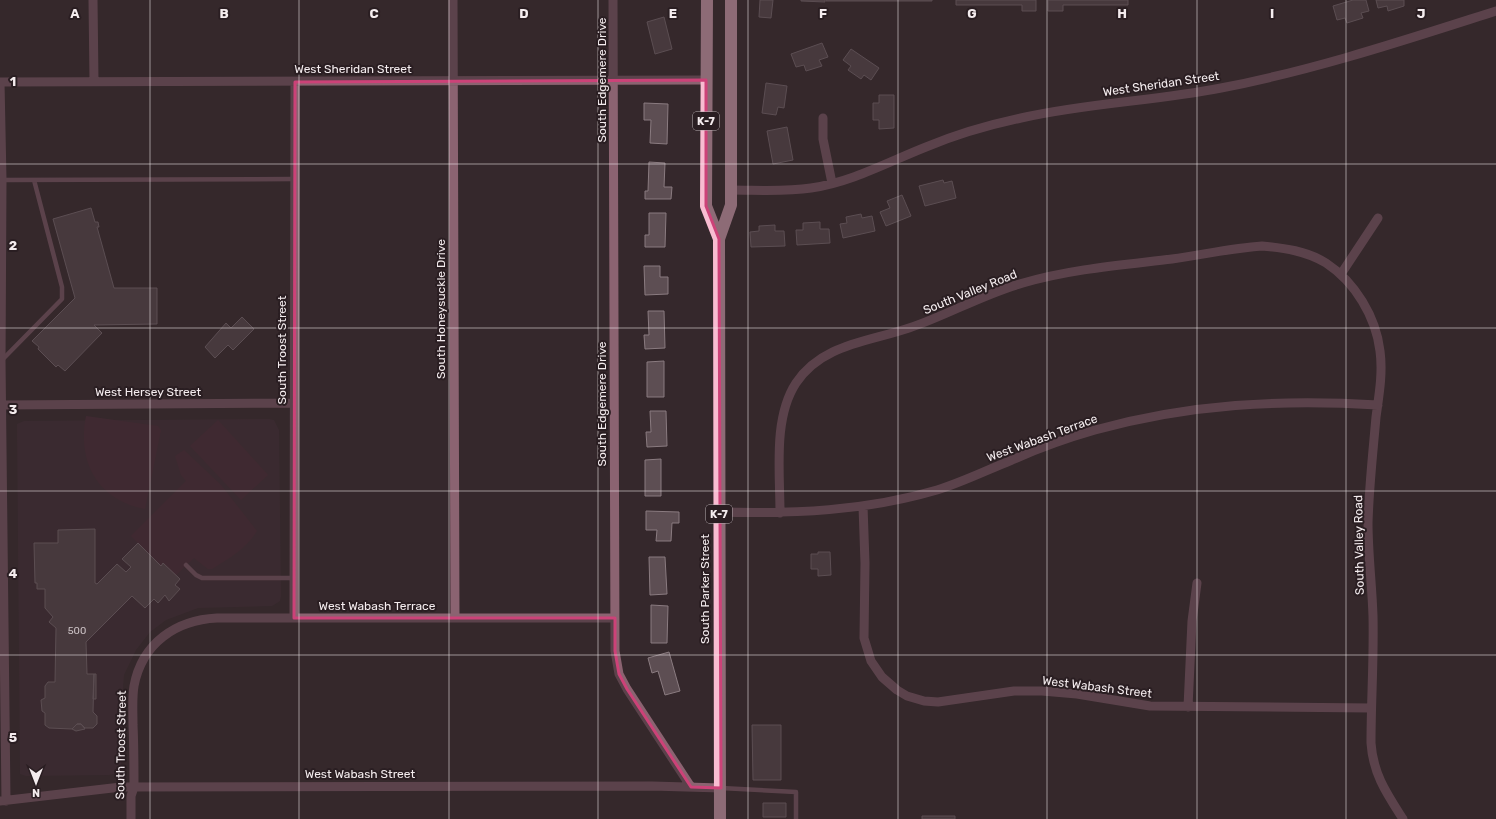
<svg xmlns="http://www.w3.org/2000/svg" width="1496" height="819" font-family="Rubik,sans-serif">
<rect width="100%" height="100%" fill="#35282c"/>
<path fill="#422e35" d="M269 419 274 420 279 430 281 596 280 601 272 606 198 608 166 620 150 632 136 650 124 675 122 701 121 766 118 773 109 775 26 776 20 774 17 424 24 421Z"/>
<path fill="#4d2b38" d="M86 416 158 426 161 430 145 509C97 500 77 461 86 416Z
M218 420 268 475 241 500 190 446Z
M184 450 221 485 257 531C246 549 230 558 212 569H208L194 558 175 576 163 563 161 566 131 536 186 481 181 475 175 456Z"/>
<path fill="#5d4e53" stroke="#8a7b80" d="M760 0H773L771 18 759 17Z
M801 0H825V2L801 1Z
M826 0H932V1H826Z
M956 0H1036V11H1022V5H956Z
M1048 0H1128V5H1063V11H1048Z
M1353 0H1366L1369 11 1361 13 1363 18 1347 23 1345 18 1337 20 1333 6Z
M1376 0H1404V6L1388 11 1387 6 1378 8Z
M664 17 672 49 655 54 647 22Z
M822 43 828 57 819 60 822 66 806 71 804 65 796 67 791 54Z
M851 49 879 68 871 80 864 75 861 79 848 70 851 66 843 60Z
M766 83 787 86 784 108 778 107 776 115 762 113Z
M879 95H894V128L879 129V120H873V103H879Z
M644 103 668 104 667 144 650 143 651 120H644Z
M787 127 793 160 773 164 767 131Z
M649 162 665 163 664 187H672L671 199H645V191H648Z
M943 180 944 183 952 181 956 198 925 206 919 186Z
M902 195 911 216 886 226 880 212 890 208 887 201Z
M91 208 95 222H98L99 227H97L114 288H157V324L94 325 102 333 65 371 58 365 56 367 38 349 39 347 32 341 75 298 53 219Z
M649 213H666L665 247H645V235H649Z
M861 214 862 218 872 216 875 231 843 238 840 224 847 223 846 217Z
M820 222V229H829L830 243 797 245 796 230H803V223Z
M775 225V231H784L785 246 751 247 750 232 759 231V226Z
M644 266H660V277H668V294L645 295Z
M648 311H664L665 348 645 349 644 335H649Z
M242 317 254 329 233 350 228 345 215 358 205 347 226 323 231 328Z
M664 361V397H647V362Z
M650 411H666L667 446 647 447 646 432H651Z
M661 459V496H645V460Z
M646 511 679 512V523H672L671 541H656L657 530H646Z
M95 529V583L97 584 117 564 126 572 131 567 122 559 138 543 161 566 163 563 180 579 175 585 180 589 169 601 165 595 158 603 154 599 145 608 132 596 86 642 87 674H94L93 712 97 716V724L93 728H85L81 724H77L72 729 49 728 45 725V713L42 711 41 700 45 698V686L48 682H55L56 628 49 622 53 617 45 608V589H37V583H35L34 543H58V530Z
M818 552H830L831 575 818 576V569H811V554H818Z
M649 557H665L667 594 650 595Z
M651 605 668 606 667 643H651Z
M669 652 680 691 665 695 658 671 652 673 648 658Z
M94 674H96V699H93Z
M77 724H81L85 729 76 731 72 729Z
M752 725H781V780H753Z
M763 803H786V817H763Z
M922 816H955V819H922Z"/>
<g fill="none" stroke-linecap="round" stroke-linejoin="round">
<path stroke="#8b6371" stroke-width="4.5" d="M2 180 294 179
M2 360 62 299V287L34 180
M186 565 196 575 202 578H294
M721 788 796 792V819"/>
<path stroke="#8b6371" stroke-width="9" d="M93 0 94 81
M453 0 455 618
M613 0 615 651 619 674 627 689 691 787
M823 118V139L832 183
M731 190C757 190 785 192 811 188 852 182 888 162 926 147 957 134 988 125 1021 118 1086 103 1155 101 1221 88 1315 70 1405 40 1496 11
M1341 274 1378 218
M2 405 293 403
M863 506 865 563 864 638 871 661 882 677 897 690 907 696 924 701 938 702 1014 691H1042L1077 694 1150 706 1371 708
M719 512C793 514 866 511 937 490 963 482 987 470 1012 460 1039 448 1067 438 1095 430 1189 404 1281 399 1378 405
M780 513C780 472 773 418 796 383 822 344 868 342 909 328 948 315 983 294 1023 283 1071 269 1122 265 1172 259 1202 255 1232 248 1262 246 1284 248 1307 251 1326 263 1355 282 1376 317 1380 351 1383 373 1379 395 1376 417 1373 452 1369 487 1368 523 1368 554 1372 585 1373 616 1374 659 1371 701 1371 743 1373 774 1387 794 1403 819
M294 618 295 82
M1188 707 1192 621 1197 583
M0 801 121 787 652 786 721 788
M6 801 1 361 2 180 0 82 706 80
M131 819V796L134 787C134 766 134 746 133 725 133 712 132 698 134 686 142 643 176 620 217 618H615"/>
<path stroke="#f8bcd1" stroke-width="12" d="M707 0 706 206 719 239
M720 819 719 239 731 205V0"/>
</g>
<path d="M0 0H1496V819H0ZM706 80V206L719 239 721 788 691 787 627 689 619 674 615 651V618H294L295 82Z" fill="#35282c" fill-opacity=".55" fill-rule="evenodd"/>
<path fill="none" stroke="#cc4278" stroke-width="3" stroke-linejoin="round" d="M706 80V206L719 239 721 788 691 787 627 689 619 674 615 651V618H294L295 82Z"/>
<path fill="none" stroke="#f4ecee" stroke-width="1" stroke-opacity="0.55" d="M150 0V819M299 0V819M449 0V819M598 0V819M748 0V819M898 0V819M1047 0V819M1197 0V819M1346 0V819M0 164H1496M0 328H1496M0 491H1496M0 655H1496"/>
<g text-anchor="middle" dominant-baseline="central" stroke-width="4" stroke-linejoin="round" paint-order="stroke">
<g font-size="10" fill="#cec4c7">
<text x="77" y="631">500</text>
</g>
<g fill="#2a1e22" stroke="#b7aeb1" stroke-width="1">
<rect x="693" y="112" width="26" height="18" rx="3"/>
<rect x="706" y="505" width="26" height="18" rx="3"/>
</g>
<g font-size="11" font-weight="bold" fill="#f4ecee">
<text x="706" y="121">K-7</text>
<text x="719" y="514">K-7</text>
</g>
<g font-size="12" fill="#f4ecee" stroke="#2a1e22">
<text x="353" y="69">West Sheridan Street</text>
<text transform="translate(602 80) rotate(-90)">South Edgemere Drive</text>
<text transform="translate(1161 84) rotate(-8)">West Sheridan Street</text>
<text transform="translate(970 292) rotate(-22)">South Valley Road</text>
<text transform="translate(441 309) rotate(-90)">South Honeysuckle Drive</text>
<text transform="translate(282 350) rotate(-90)">South Troost Street</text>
<text x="148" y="392">West Hersey Street</text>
<text transform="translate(602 404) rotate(-90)">South Edgemere Drive</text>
<text transform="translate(1042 438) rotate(-20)">West Wabash Terrace</text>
<text transform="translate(1359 545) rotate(-91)">South Valley Road</text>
<text transform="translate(705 589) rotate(-90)">South Parker Street</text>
<text x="377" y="606">West Wabash Terrace</text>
<text transform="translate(1097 687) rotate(7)">West Wabash Street</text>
<text transform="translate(121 745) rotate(-89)">South Troost Street</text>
<text x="360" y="774">West Wabash Street</text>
</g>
</g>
<g font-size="13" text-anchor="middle" font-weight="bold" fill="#f4ecee" stroke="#2a1e22" stroke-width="4" stroke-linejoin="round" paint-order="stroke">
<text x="75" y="18">A</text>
<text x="224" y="18">B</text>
<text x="374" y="18">C</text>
<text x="524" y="18">D</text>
<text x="673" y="18">E</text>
<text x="823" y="18">F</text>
<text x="972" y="18">G</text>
<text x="1122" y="18">H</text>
<text x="1272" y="18">I</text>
<text x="1421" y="18">J</text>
<text x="13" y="86">1</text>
<text x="13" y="250">2</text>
<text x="13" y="414">3</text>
<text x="13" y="578">4</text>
<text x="13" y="742">5</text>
</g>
<g transform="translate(36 783) rotate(180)" stroke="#2a1e22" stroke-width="3" paint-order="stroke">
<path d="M0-3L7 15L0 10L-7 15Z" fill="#f4ecee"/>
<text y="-6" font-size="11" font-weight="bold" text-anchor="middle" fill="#f4ecee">N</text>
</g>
</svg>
